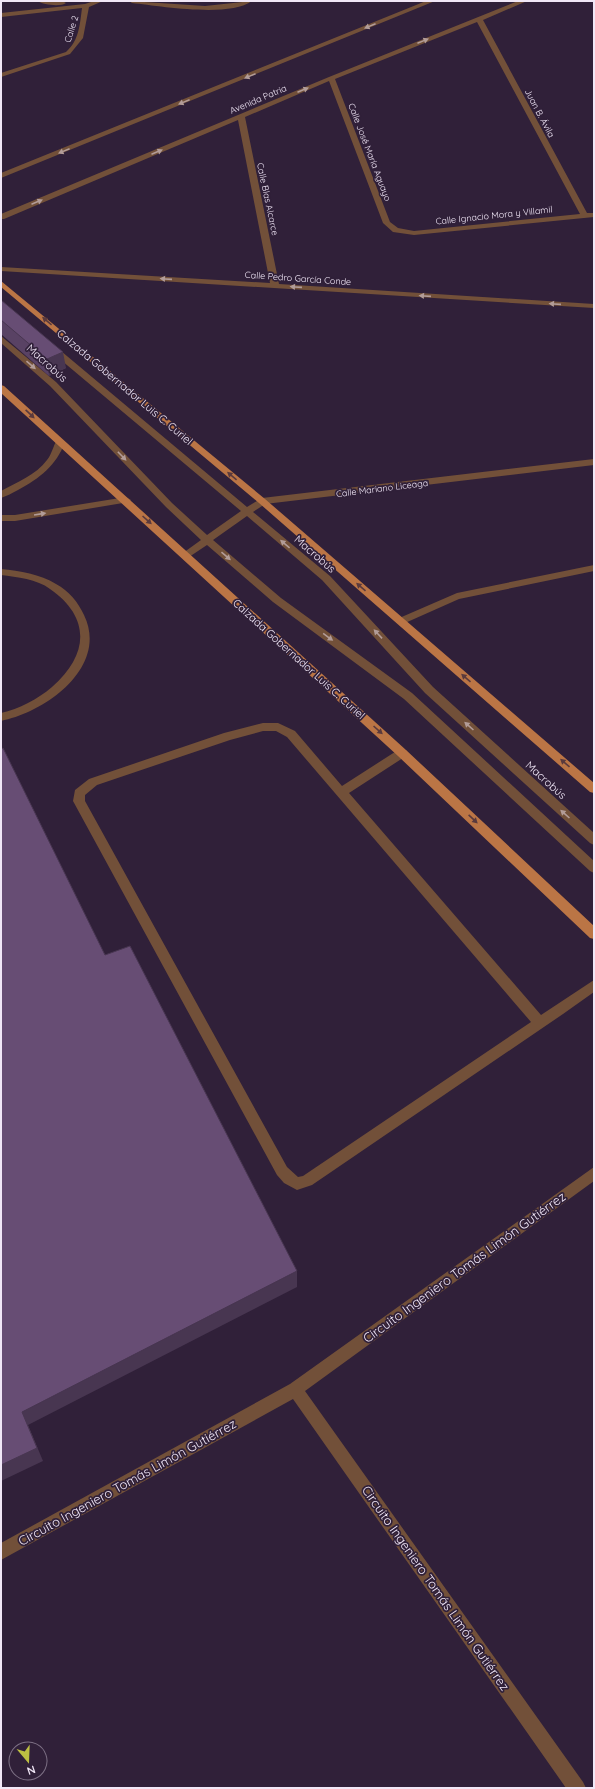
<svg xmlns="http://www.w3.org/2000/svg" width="595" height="1789" font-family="Quicksand,sans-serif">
<rect width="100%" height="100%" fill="#302039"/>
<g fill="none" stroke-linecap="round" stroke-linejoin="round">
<path fill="#725039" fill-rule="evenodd" d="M38 1H62L66 3C61 7 43 5 38 1Z
M94 1H103L89 7 83 38 70 54 1 77V73L66 52C79 41 80 24 82 8L1 17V13L85 4Z
M129 1 205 6 252 1C229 18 160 6 132 3Z
M426 1H435L1 178V173Z
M518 1H527L483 20 587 213H594V217L414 235 393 232 383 223 329 81 245 117 279 284 594 304V308L1 271V267L270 283 238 120 4 219H1V214L329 77ZM477 22 580 214 414 231 398 228 390 222 335 79Z
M1 336 56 382 172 503 207 535 241 511 49 350V346H55L247 507 262 498 594 459V465L265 504 253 512 330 576 433 687 594 833V845L590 843 425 693 322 580 247 516 213 540 281 598 412 693 594 861V873L590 871 404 699 273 602 207 545 189 557H183L181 555 183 553 201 540 166 507 50 386 1 343Z
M60 439 65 442C56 466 40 478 18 490 12 493 7 496 1 498V491C17 482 36 475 47 460 52 454 53 446 57 440Z
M126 497 131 500 129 502 15 521H1V515H15Z
M594 565V571L459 599 405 623H397L396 621 397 619 457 593Z
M1 569C20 571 40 574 56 584 69 591 78 602 84 615 109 667 46 712 1 721V713C19 709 38 699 52 687 88 656 92 618 50 589 37 579 17 577 1 575Z
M263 723H278L295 731 342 786 398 750H406L408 753 406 756 349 793 541 1015 594 980V992L563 1014 312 1185 297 1190 284 1183 277 1175 73 801 75 790 89 779 224 733ZM263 731H276L287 737 531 1022 303 1176 298 1177 287 1167 85 801V795L97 785 230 740Z
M594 1167V1181L305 1391 583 1782 586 1788H566L293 1399 1 1560V1543L290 1384Z"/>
<path fill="#bb7545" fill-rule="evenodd" d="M1 281 265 499 594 783V793L590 792 259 503 1 287Z
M1 385 4 386 406 750 594 926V939L590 938 398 756 1 393Z"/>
</g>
<path fill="#594264" d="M1 300 66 368 49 376 1 334Z"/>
<path fill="#483651" d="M63 352 66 368 49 376 47 359Z
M297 1271V1287L28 1425 43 1461 1 1481V1465L22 1412Z"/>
<path fill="#674d74" stroke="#483651" d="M1 300 63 352 47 359 1 320Z
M3 748 105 955 130 946 297 1271 22 1412 37 1448 1 1465V749Z"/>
<defs><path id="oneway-solid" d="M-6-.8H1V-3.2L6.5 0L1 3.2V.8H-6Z"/></defs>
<g fill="#b29c98">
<use href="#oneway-solid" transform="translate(370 26) rotate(158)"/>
<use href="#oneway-solid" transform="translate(423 41) rotate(-22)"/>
<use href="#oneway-solid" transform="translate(250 76) rotate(158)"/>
<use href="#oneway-solid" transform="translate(303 90) rotate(-23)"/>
<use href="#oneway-solid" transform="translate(184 102) rotate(158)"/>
<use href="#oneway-solid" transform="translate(64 151) rotate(158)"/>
<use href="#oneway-solid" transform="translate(157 152) rotate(-23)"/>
<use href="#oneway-solid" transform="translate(37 202) rotate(-23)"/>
<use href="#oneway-solid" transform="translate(166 279) rotate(-176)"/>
<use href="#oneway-solid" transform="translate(296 287) rotate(-176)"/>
<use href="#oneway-solid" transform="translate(425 296) rotate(-176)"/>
<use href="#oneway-solid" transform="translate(555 304) rotate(-176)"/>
<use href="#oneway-solid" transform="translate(31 365) rotate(41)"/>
<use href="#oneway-solid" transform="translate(122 456) rotate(46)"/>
<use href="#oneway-solid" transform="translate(40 514) rotate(-9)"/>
<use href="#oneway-solid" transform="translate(285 544) rotate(-140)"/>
<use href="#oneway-solid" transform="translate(226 556) rotate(41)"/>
<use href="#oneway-solid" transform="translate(378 634) rotate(-133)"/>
<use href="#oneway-solid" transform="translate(328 637) rotate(36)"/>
<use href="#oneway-solid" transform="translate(469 726) rotate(-138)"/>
<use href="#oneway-solid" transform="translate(565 814) rotate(-138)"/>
</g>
<g fill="#5a3a3d">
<use href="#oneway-solid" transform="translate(47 321) rotate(-140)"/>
<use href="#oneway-solid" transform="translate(30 414) rotate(43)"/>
<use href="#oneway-solid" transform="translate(232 476) rotate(-140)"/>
<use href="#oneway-solid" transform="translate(147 520) rotate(42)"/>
<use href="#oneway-solid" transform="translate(361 587) rotate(-139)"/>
<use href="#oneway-solid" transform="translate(466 678) rotate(-139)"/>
<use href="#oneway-solid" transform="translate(378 730) rotate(42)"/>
<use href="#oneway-solid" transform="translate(565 763) rotate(-139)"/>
<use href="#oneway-solid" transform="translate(473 819) rotate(43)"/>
</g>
<g text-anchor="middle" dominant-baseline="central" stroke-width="3.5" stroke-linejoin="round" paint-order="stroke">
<g font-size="9" fill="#f1e7f7" stroke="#302039">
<text transform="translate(71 29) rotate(-73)">Calle 2</text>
<text transform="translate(258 99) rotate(-23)">Avenida Patria</text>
<text transform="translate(540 113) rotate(62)">Juan B. Ávila</text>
<text transform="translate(370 152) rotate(69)">Calle José María Aguayo</text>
<text transform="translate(268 199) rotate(78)">Calle Blas Alcarce</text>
<text transform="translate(494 215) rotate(-6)">Calle Ignacio Mora y Villamil</text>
<text transform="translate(298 278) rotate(4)">Calle Pedro García Conde</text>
<text transform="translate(382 488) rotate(-7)">Calle Mariano Liceaga</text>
</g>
<g font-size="11" fill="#f1e7f7" stroke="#302039">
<text transform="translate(47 363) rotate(42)">Macrobús</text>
<text transform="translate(125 387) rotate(40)">Calzada Gobernador Luis C. Curiel</text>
<text transform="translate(315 554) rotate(41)">Macrobús</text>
<text transform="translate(299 659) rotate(42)">Calzada Gobernador Luis C. Curiel</text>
<text transform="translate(546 780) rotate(42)">Macrobús</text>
</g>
<g font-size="13" fill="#f1e7f7" stroke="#302039">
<text transform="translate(464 1267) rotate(-36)">Circuito Ingeniero Tomás Limón Gutiérrez</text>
<text transform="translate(127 1482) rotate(-29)">Circuito Ingeniero Tomás Limón Gutiérrez</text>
<text transform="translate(436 1588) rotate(55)">Circuito Ingeniero Tomás Limón Gutiérrez</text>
</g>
</g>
<rect width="595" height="1789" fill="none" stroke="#f1e7f7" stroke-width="4"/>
<g transform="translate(28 1761) rotate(161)"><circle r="19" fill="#302039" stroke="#7d7085"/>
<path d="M0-3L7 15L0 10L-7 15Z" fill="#bdbf42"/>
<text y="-6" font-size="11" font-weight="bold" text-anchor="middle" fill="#f1e7f7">N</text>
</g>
</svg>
